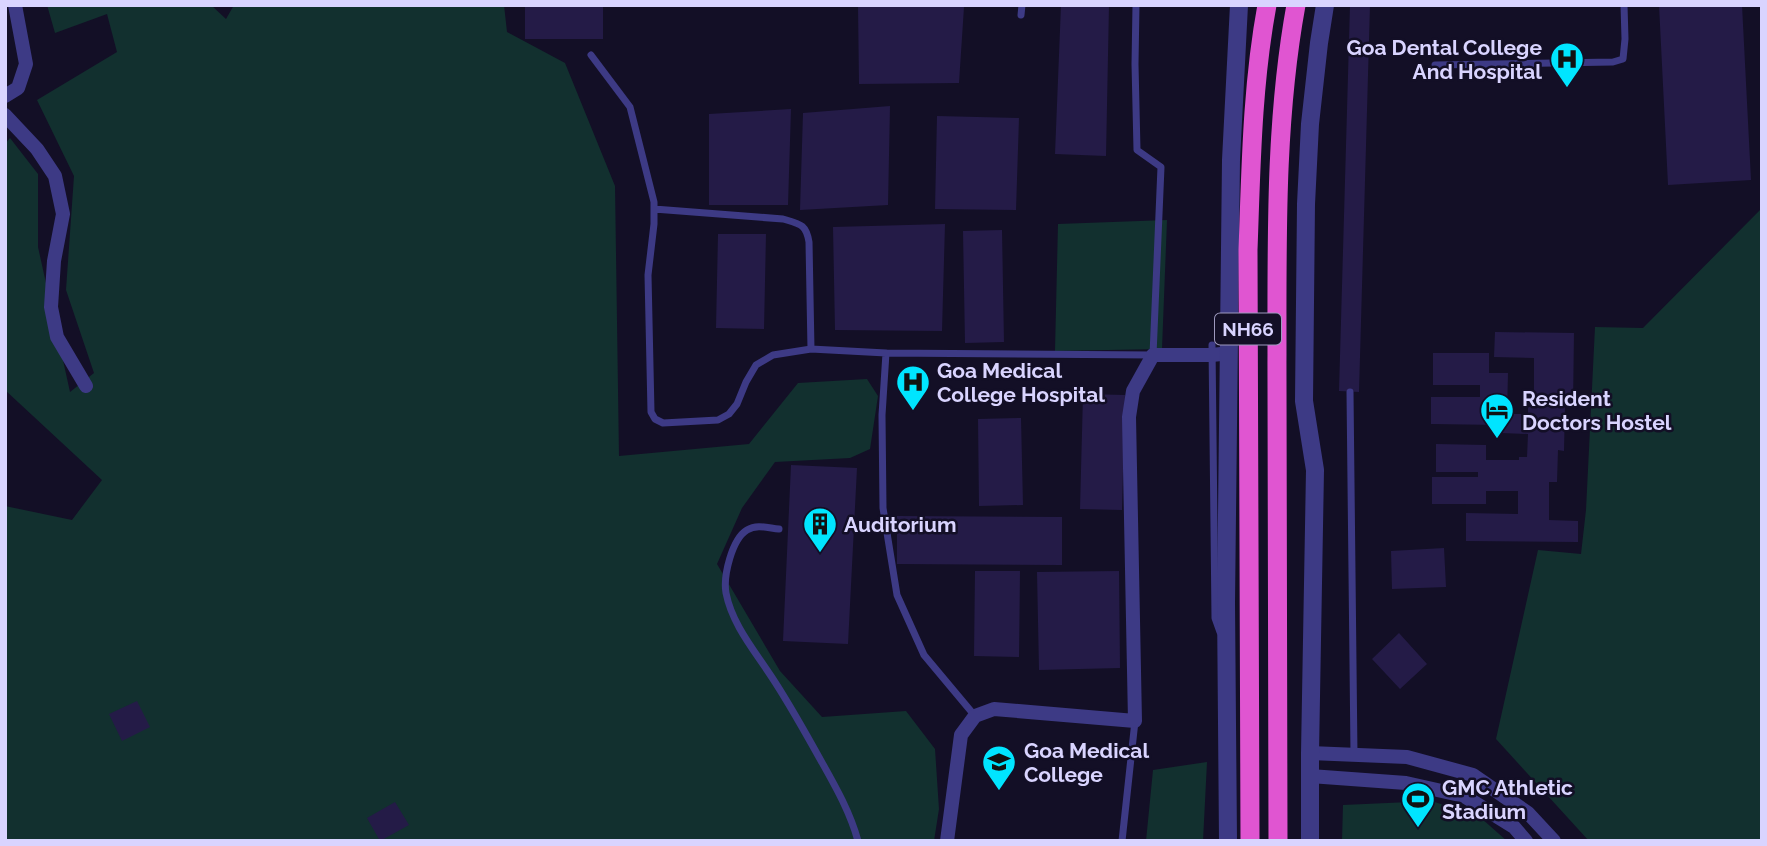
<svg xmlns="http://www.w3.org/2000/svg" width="1767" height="846" font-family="Raleway,sans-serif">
<rect width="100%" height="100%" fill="#130f26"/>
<path fill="#12302f" d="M47 5H211L226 19 234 5H504L507 32 565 63 615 186 619 456 749 444 798 383 867 379 878 396 870 449 850 458 775 462 742 508 717 564 780 671 822 717 906 711 935 749 939 809 934 841H5V506L72 520 102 480 5 390V144L10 138 38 174V247L70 392 94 373 66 290 74 176 37 100 117 52 107 14 55 33Z
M1762 208V841H1589L1496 739 1538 550 1581 554 1586 510 1595 327 1643 328Z
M1167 220 1162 349 1055 351 1058 224Z
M1207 762 1203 841H1146L1153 770Z
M1432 801 1481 818 1507 841H1342L1343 805Z"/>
<path fill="#241b47" d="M525 5H603V39H525Z
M858 5 964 7 959 83 859 84Z
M1061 5H1109L1106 156 1055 154Z
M1350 5H1370L1359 392 1339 391Z
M1659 5H1742L1751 180 1668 185Z
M890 106 888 205 800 210 803 113Z
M791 109 788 205H709V114Z
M937 116 1019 118 1016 210 935 209Z
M945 224 942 331 835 330 833 227Z
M1002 230 1004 342 965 343 963 231Z
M718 234H766L764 329 716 328Z
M1495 332 1574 333 1573 405H1565L1564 451 1558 450 1557 482H1549V520L1578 521V542L1466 541V513L1518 514V491H1486V504H1432V477H1478V472H1436V444L1486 445V460H1519V457H1527L1528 434 1501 433V425L1431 424V397H1480V385H1433V353H1489V373H1508L1507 414H1528V407H1534V358L1494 357Z
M1083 394 1125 395 1122 510 1080 509Z
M1021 418 1023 505 979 506 978 419Z
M791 465 857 468 848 644 783 641Z
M897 516 1062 517V565L897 564Z
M1444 548 1446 587 1392 589 1391 551Z
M975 571H1020L1019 657 974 656Z
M1119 571 1120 668 1039 670 1037 572Z
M1399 633 1427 664 1400 689 1372 659Z
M137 701 150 727 122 741 109 714Z
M395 802 409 825 380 841 367 818Z"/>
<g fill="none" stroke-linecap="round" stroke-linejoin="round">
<path stroke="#3d3a85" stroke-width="7" d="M1021 15 1022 5
M591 55 630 107 654 202V224L648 275 651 412 655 419 663 423 718 420 729 414 737 404 746 382 756 365 773 355 811 349 886 353 1153 355 1161 167 1137 150 1135 64 1136 5
M1435 65 1613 62 1623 59 1625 39 1624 5
M654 209 783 219C800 224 806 224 809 242L811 349
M1212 345 1215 618 1220 632
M886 353 882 415 883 508 897 595 924 655 975 716
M1350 392 1354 754
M779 529C768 528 757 524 747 530 732 539 723 576 726 593 732 624 754 650 771 676 787 700 801 725 815 750 831 779 849 808 858 841
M1122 841 1135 721"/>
<path stroke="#3d3a85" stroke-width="14" d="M5 96 18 88 26 64 15 5
M5 115 37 149 55 176 63 214 54 261 51 307 57 337 86 386
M1310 753 1407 757 1473 775 1528 813 1554 841
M1310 776 1406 783 1464 796 1514 827 1526 841
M947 841 961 735 975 716 994 709 1135 721 1129 417 1133 391 1153 355H1212L1230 353"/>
<path stroke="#3d3a85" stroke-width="18" d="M1228 841 1226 603 1231 160 1239 5
M1310 841V753L1315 470 1304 401 1306 204 1310 124 1319 43 1325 5"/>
<path stroke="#e055d1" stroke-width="19" d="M1250 841 1248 250C1251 168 1252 86 1267 5
M1278 841C1278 678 1276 516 1277 354 1277 237 1275 120 1296 5"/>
</g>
<defs>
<g id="hospital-pin" transform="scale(1.75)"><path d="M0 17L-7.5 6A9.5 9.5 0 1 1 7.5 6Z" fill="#00e5ff" stroke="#130f26"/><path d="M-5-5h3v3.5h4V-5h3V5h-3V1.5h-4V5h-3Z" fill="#111"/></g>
<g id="hotel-pin" transform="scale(1.75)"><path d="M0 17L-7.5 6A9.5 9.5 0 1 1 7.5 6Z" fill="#00e5ff" stroke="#130f26"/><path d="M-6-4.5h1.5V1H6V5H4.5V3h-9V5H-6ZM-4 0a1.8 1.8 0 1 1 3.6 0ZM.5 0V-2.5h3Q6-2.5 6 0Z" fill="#111"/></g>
<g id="building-pin" transform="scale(1.75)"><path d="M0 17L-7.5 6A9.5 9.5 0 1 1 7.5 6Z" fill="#00e5ff" stroke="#130f26"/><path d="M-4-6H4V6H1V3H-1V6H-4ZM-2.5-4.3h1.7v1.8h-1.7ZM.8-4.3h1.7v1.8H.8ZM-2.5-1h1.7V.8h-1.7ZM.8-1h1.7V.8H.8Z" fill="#111"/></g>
<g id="university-pin" transform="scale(1.75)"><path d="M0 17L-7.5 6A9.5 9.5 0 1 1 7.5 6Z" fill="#00e5ff" stroke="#130f26"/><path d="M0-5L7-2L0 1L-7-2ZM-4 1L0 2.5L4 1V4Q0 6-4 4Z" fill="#111"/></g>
<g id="stadium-pin" transform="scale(1.75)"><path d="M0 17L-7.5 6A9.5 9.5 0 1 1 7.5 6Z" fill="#00e5ff" stroke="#130f26"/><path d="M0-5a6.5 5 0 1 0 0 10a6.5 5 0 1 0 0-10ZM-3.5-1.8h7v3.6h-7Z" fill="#111"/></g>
</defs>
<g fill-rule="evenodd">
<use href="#hospital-pin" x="1567" y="59"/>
<use href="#hospital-pin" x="913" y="382"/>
<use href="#hotel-pin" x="1497" y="410"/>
<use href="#building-pin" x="820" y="524"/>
<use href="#university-pin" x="999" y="762"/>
<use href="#stadium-pin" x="1418" y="799"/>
</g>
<g text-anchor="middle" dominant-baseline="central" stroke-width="5" stroke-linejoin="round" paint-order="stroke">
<rect fill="#130f26" stroke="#9e99be" stroke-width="2" x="1215" y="313.5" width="66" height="31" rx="5"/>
<g font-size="19" font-weight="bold" fill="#d9d4ff">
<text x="1248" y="329">NH66</text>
</g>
<g font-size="21" font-weight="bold" fill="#d9d4ff" stroke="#130f26" text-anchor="start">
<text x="1542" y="47" text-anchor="end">Goa Dental College<tspan x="1542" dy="24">And Hospital</tspan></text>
<text x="937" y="370">Goa Medical<tspan x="937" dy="24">College Hospital</tspan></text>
<text x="1522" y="398">Resident<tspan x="1522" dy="24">Doctors Hostel</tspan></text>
<text x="844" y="524">Auditorium</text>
<text x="1024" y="750">Goa Medical<tspan x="1024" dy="24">College</tspan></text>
<text x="1442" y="787">GMC Athletic<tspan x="1442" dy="24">Stadium</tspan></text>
</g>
</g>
<rect width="1767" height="846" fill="none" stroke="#d9d4ff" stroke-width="14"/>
</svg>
